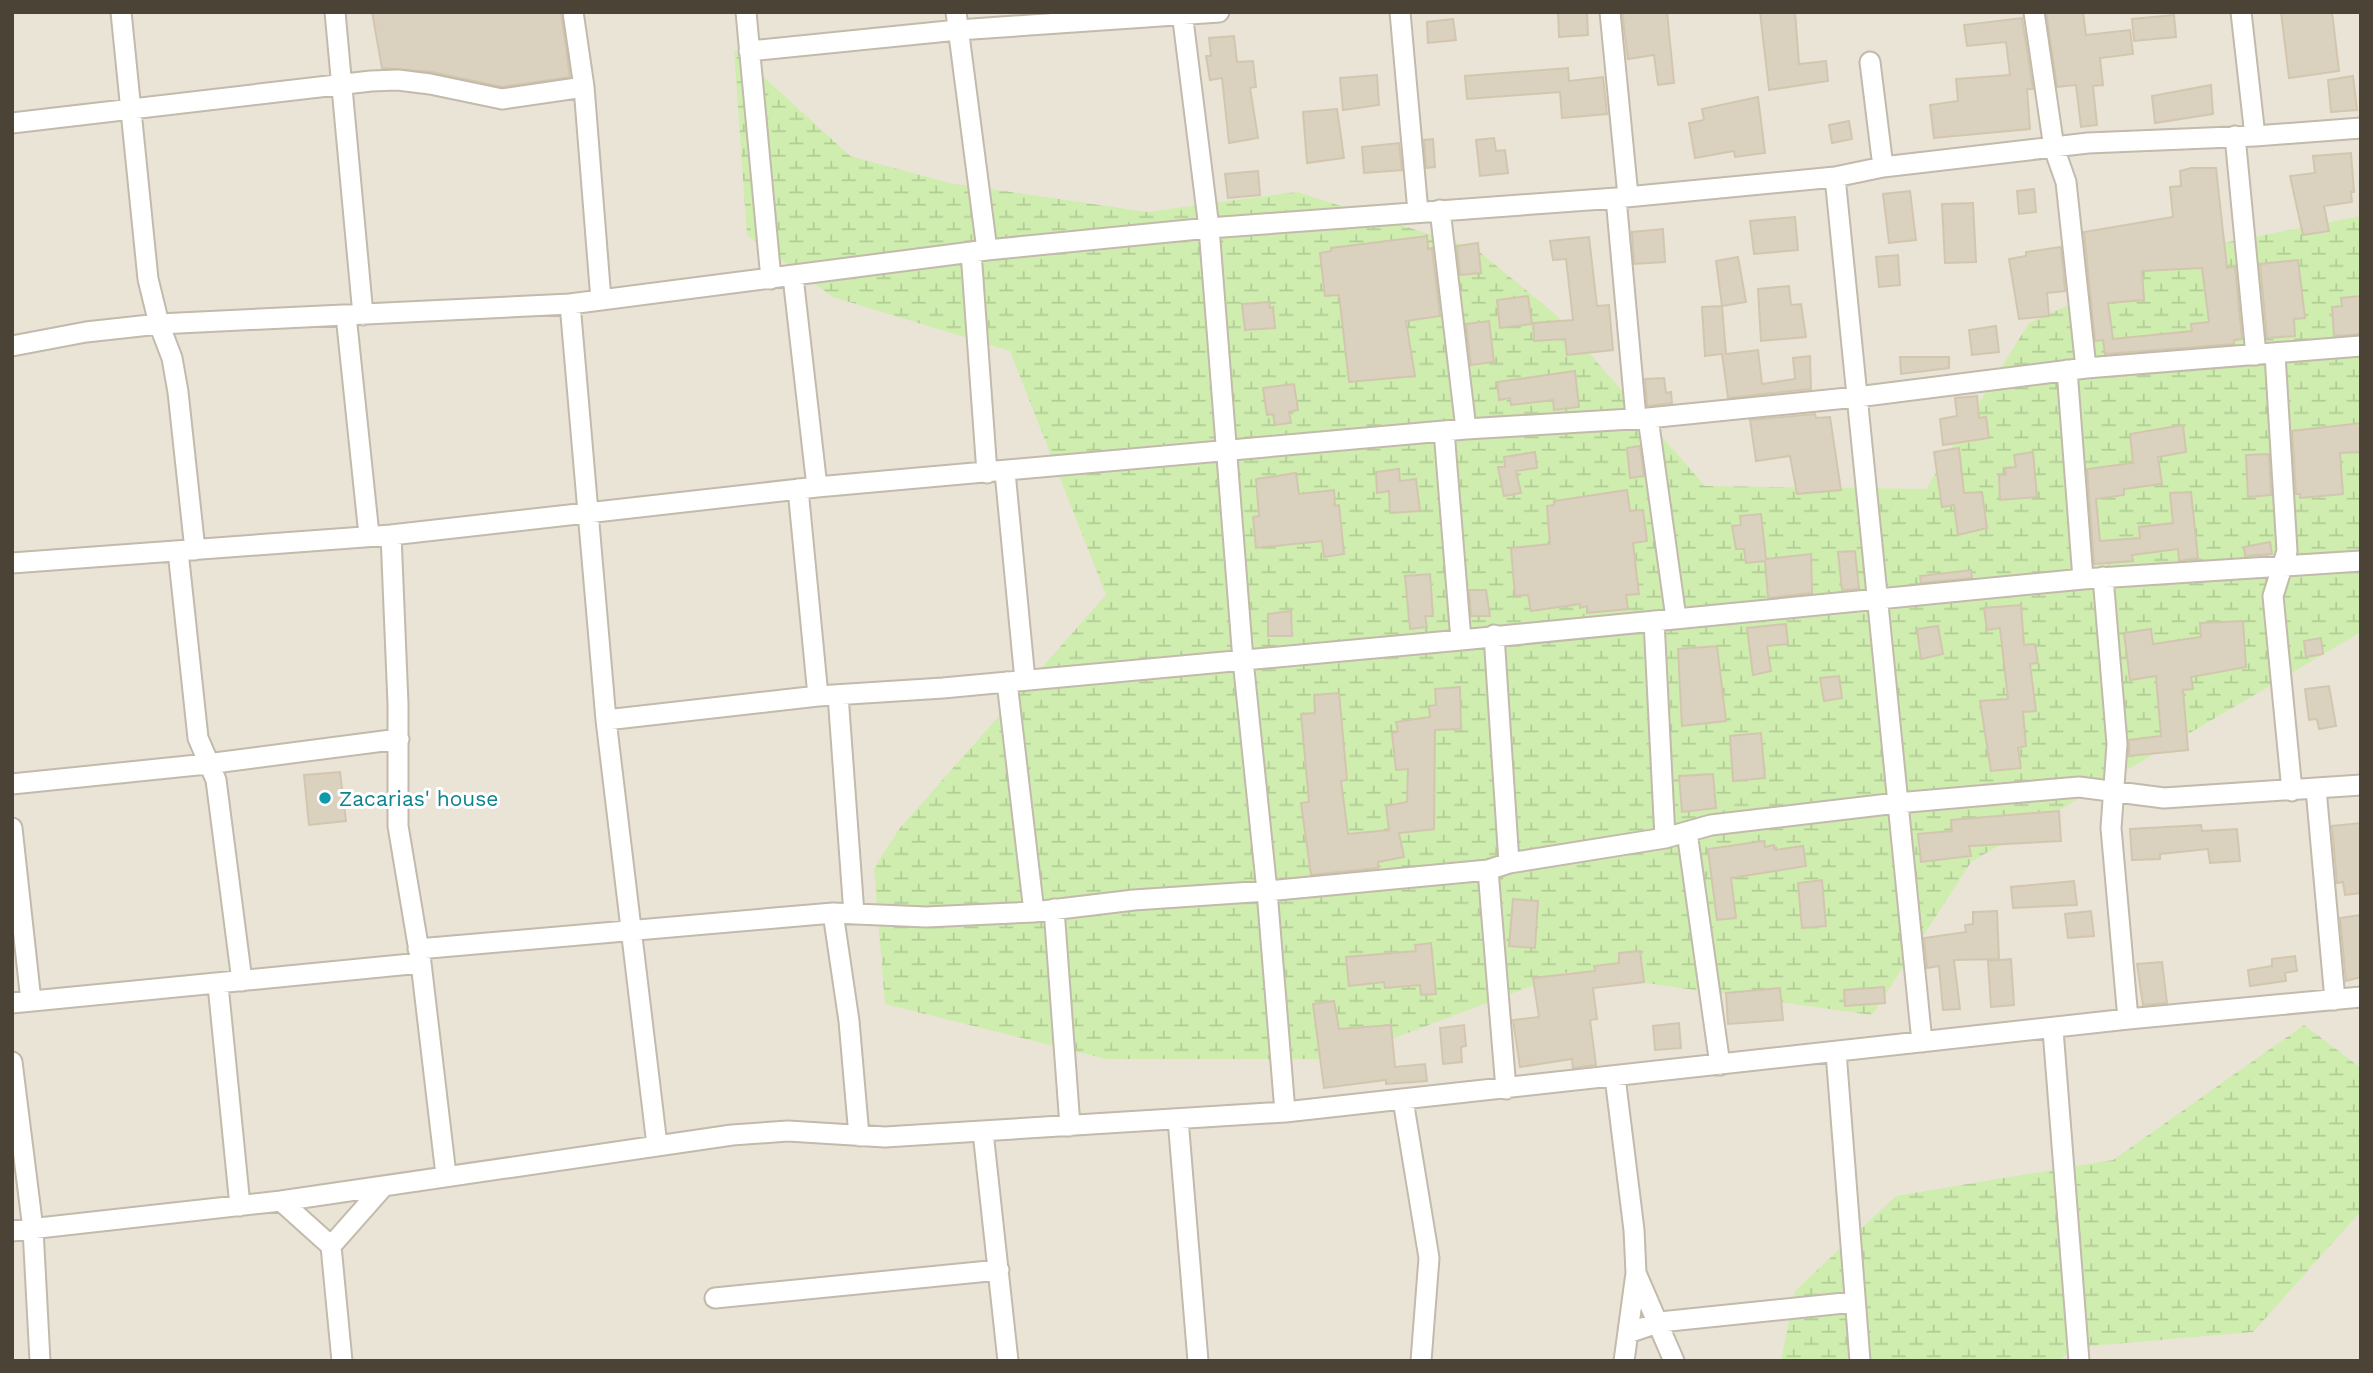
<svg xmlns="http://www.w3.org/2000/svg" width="2373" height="1373" font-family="'Work Sans',sans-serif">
<defs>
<pattern id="wetland-marsh" width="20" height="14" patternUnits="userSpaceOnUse" patternTransform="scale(1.75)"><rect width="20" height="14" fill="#ceedae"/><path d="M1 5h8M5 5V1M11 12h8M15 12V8" fill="none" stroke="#b2cc96"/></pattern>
</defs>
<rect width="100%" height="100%" fill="#f5f2e8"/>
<path fill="#eae4d6" d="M12 12H2361V1361H12Z"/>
<path fill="url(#wetland-marsh)" d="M734 50 850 156 949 183 1147 212 1297 192 1476 249 1556 315 1705 486 1926 489 2029 323 2193 249 2361 216V632L1971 862 1872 1015 1568 972 1339 1059H1106L885 1004 874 868 900 828 1106 595 1010 351 833 297 747 235Z
M2304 1025 2361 1068V1211L2253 1332 2078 1347 2057 1361H1781L1795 1291 1896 1196 2113 1160Z"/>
<path fill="#dbd1bf" stroke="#d3c6af" stroke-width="2" fill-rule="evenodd" d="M372 12H561L570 77 502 87 432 72 382 68Z
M1558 12H1587L1588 35 1559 37Z
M1622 12H1667L1674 83 1658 85 1654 55 1628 59Z
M1760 12H1795L1799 64 1826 61 1828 81 1769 90Z
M2046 12H2083L2086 35 2130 30 2133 54 2100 58 2103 85 2093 86 2097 125 2081 127 2076 85 2057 87Z
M2281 12H2332L2339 71 2289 78Z
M2174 15 2176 37 2134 41 2132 19Z
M2022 18 2033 89H2027L2030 129 1934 138 1930 105 1958 101 1956 79 2010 75 2006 42 1967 46 1964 25Z
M1453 19 1456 40 1428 43 1427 22Z
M1234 36 1237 62 1253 61 1256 87 1250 88 1258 138 1229 143 1222 78 1210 80 1206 56H1211L1209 38Z
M1568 68 1569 81 1603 77 1607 114 1562 118 1560 92 1467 99 1465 76Z
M1377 75 1379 105 1343 110 1340 78Z
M2353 76 2357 110 2331 112 2328 80Z
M2211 85 2213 114 2155 123 2152 96Z
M1758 97 1765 153 1735 157 1734 151 1695 158 1689 123 1704 120 1702 109Z
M1337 109 1344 158 1307 163 1303 112Z
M1849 121 1852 139 1832 143 1829 125Z
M1494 138 1496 151 1505 150 1508 173 1480 176 1476 140Z
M1433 139 1435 167 1426 168 1424 140Z
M1399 143 1402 170 1364 173 1362 147Z
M2351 153 2354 192H2351L2352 202 2324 206 2329 231 2303 235 2290 176 2315 173 2313 156Z
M2191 168H2216L2227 268 2235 267 2242 339 2234 340V344L2105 354 2103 340 2095 341 2084 232 2173 217 2170 187 2181 186 2180 171ZM2202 268 2209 322 2191 324 2192 331 2113 339 2108 303 2144 300 2142 271Z
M1258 171 1260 195 1228 198 1225 174Z
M2034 189 2036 212 2019 214 2017 191Z
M1910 191 1916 240 1889 243 1883 194Z
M1973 203 1976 262 1945 263 1942 204Z
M1795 217 1798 250 1754 254 1750 221Z
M1663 229 1665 262 1634 264 1632 232Z
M1427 236 1428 249 1432 248 1440 316 1406 321 1415 376 1349 382 1339 295 1325 296 1320 253 1331 251V248Z
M1589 237 1597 306 1609 305 1613 350 1567 355 1565 339 1534 341 1533 323 1573 320 1566 259 1553 260 1550 241Z
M1478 243 1481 273 1460 275 1457 246Z
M2061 247 2065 291 2047 293 2049 316 2019 319 2009 259 2026 256V252Z
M1898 255 1900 285 1879 287 1876 257Z
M1738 257 1746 302 1722 306 1716 261Z
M2298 260 2305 318 2294 319 2295 336 2267 338 2260 264Z
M1789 286 1791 305 1801 304 1806 337 1761 341 1758 289Z
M1528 296 1532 324 1500 328 1497 300Z
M2361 296V334L2334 336 2332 307 2342 306 2341 298Z
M1269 302 1270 308 1273 307 1275 328 1245 330 1242 304Z
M1722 306 1726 354 1758 350 1762 384 1795 379 1793 358 1810 356 1811 389 1728 398 1722 354 1705 356 1702 307Z
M1489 321 1494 362 1471 365 1466 324Z
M1996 326 1999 352 1972 355 1969 330Z
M1900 357H1949V368L1901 374Z
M1575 371 1579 407 1554 410 1553 400 1511 405 1510 398 1499 400 1497 382Z
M1664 378 1666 393 1671 392 1672 403 1647 406 1645 379Z
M1294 384 1298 410 1289 412 1291 423 1275 425 1273 414 1267 415 1263 388Z
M1977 396 1979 418 1986 417 1989 438 1943 445 1940 419 1957 416 1955 398Z
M1815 414 1816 418 1830 417 1841 490 1797 494 1790 456 1756 461 1750 420Z
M2361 423V452L2340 453 2343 494 2300 498V494H2296L2292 431Z
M2183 425 2186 452 2158 457 2162 484 2124 489V495L2096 499 2100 541 2140 538 2139 527 2173 523 2170 493 2191 492 2198 558 2179 561 2178 549 2132 555 2133 561 2094 564 2087 469 2133 463 2130 434Z
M1640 446 1644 476 1630 478 1627 448Z
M1959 448 1964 493 1982 492 1987 528 1958 535 1954 505 1942 507 1934 452Z
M1535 452 1537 468 1516 471 1521 493 1504 496 1498 467H1505L1504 457Z
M2033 452 2037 497 2000 500 1999 475H2006L2005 468 2016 467 2014 455Z
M2269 454 2271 495 2248 497 2246 455Z
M1399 469 1400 481 1416 479 1420 511 1390 513 1389 491 1377 493 1376 472Z
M1296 473 1299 494 1334 490 1335 506 1339 505 1344 554 1324 557 1322 541 1256 548 1253 517 1259 516 1256 479Z
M1627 490 1630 511 1643 510 1647 541 1633 543 1639 594 1626 595 1628 609 1587 613V606L1580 608V604L1531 611 1528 595 1515 596 1511 548 1550 544 1547 506 1554 505V501Z
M1761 514 1766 559 1811 554 1812 593 1768 598 1765 561 1746 563 1744 549H1736L1732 526 1741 525 1740 516Z
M2270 542 2272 554 2245 556 2244 547Z
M1855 551 1859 589 1842 590 1838 552Z
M1971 570 1972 578 1921 583 1920 576Z
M1430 574 1433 616H1425L1427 627 1410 629 1405 576Z
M1469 590H1486L1490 616H1471Z
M2021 605 2024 645 2035 644 2038 663 2030 664 2036 711 2023 712 2026 746 2018 748 2021 768 1991 771 1980 701 2008 699 2000 628 1987 630 1984 608Z
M1291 611 1292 636H1268V614Z
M2243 621 2246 667 2191 677 2193 689 2183 690 2188 750 2129 756V740L2161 736 2156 676 2130 680 2124 633 2151 629 2153 644 2201 637 2200 623Z
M1786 624 1788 644 1767 646 1771 671 1753 675 1747 628Z
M1938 626 1943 654 1921 659 1917 629Z
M2321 638 2323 654 2306 657 2304 641Z
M1717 646 1726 721 1682 726 1678 649Z
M1839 676 1842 698 1824 701 1820 678Z
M2329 686 2336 726 2319 729 2317 719 2309 720 2305 689Z
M1460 687 1461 729 1435 730 1434 829 1399 833 1404 857 1378 862V868L1311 875 1301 803 1309 802 1301 714 1315 713 1314 695 1339 693 1347 780 1341 781 1348 834 1389 830 1386 806 1407 802 1408 769 1396 770 1392 733 1398 732 1396 722 1430 717 1429 706 1436 705 1435 689Z
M1761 733 1765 778 1733 781 1730 736Z
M340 772 346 821 309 825 304 775Z
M1713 774 1716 808 1682 812 1679 776Z
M2059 811 2061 841 1969 846 1971 856 1921 862 1918 834 1952 831 1951 820Z
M2361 823V893L2345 895 2343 882 2337 883 2332 826Z
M2201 825 2202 831 2237 829 2240 861 2210 863 2208 849 2160 854V859L2132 860 2130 829Z
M1764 841 1765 847 1774 845 1775 850 1803 846 1806 866 1731 878 1736 918 1717 920 1708 849Z
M1822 880 1826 926 1802 928 1798 883Z
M2074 881 2077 905 2013 908 2011 887Z
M1513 899 1538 901 1535 948 1509 946Z
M1997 911 1999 959 1954 960 1960 1009 1943 1010 1939 966 1927 968 1924 938 1966 932 1965 925 1973 924V912Z
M2091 911 2094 936 2068 938 2065 914Z
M2361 915V977L2346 981 2340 918Z
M1431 943 1436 994 1421 995 1420 985 1385 988 1384 982 1349 986 1346 957 1416 951 1415 945Z
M1640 951 1644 982 1593 988 1597 1019 1590 1020 1596 1065 1573 1068 1572 1059 1520 1067 1513 1020 1539 1017 1533 978 1595 971 1594 966 1619 963V953Z
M2295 956 2297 971 2285 973 2286 981 2250 986 2248 970 2272 966V959Z
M2011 959 2014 1005 1991 1007 1988 961Z
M2162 962 2167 1003 2143 1005 2137 964Z
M1884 987 1885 1003 1845 1006 1844 990Z
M1780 988 1783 1020 1728 1024 1726 993Z
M1334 1001 1339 1029 1391 1025 1395 1067 1425 1064 1427 1081 1386 1084V1080L1324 1088 1313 1004Z
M1679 1023 1681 1048 1655 1050 1653 1026Z
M1464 1025 1466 1046 1461 1047 1462 1062 1443 1064 1440 1028Z"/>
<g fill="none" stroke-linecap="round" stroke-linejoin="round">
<g stroke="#c2baaa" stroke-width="23">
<path id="minor" d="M121 12 148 279 159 324 172 358 178 392 195 550
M335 12 363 315
M573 12 584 87 601 300
M746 12 771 279
M956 12 987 250
M1182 12 1209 228 1243 660 1267 891 1285 1112
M1400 12 1418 212
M1610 12 1628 196
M2034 12 2054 148 2066 182 2086 368
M2241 12 2255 136
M749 51 958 30 1219 12
M1870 62 1883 167
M12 123 371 81 398 80 430 84 502 99 584 87
M2235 136 2256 355
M1835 177 1922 1042
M1616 198 1636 418
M1440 210 1466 429
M971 252 987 473
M793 277 817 487
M570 304 606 720 657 1145
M346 315 369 535
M12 346 86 332 159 324 570 304 987 250 1209 228 1616 198 1835 177 1883 167 2088 143 2255 136 2361 128
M2275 354 2287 551 2273 596 2292 791
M2067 370 2083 579
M1648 418 1676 618
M1444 431 1461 640
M1005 472 1025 680
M798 489 818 696
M391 535 398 704V826L421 963 446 1175
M178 551 198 738 216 780 242 981
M12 563 391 535 817 487 1466 429 1648 418 1857 397 2086 368 2361 346
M2103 577 2117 744 2111 828 2128 1019
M1654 621 1665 838
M1494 635 1509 863
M1007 682 1034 912
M838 695 854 914
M606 720 818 696 943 688 1461 640 2083 579 2361 561
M12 784 207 764 399 739
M2316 789 2335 1000
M12 828 31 1001
M1687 832 1720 1065
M1488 870 1506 1089
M1054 909 1070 1126
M833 913 849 1021 859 1136
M418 949 833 913 926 917 1034 912 1134 900 1267 891 1488 870 1509 863 1665 838 1711 825 1897 803 2079 787 2164 798 2361 785
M218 985 240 1206
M12 1003 421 963
M2053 1030 2079 1361
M1836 1052 1860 1361
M12 1062 33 1229 40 1361
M1615 1077 1634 1230 1636 1273 1674 1361
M1403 1100 1429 1258 1421 1361
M1178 1119 1198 1361
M983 1132 1008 1361
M281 1201 331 1246 342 1361
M12 1231 281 1201 732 1135 788 1131 885 1137 1285 1112 2128 1019 2361 997
M331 1246 384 1186
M715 1298 999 1270
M1628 1333 1660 1322 1854 1302
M1624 1361 1636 1273"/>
</g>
<use href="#minor" stroke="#fff" stroke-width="19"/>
</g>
<circle fill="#0f9aa8" stroke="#fff" stroke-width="2.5" cx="325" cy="798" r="7"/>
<g text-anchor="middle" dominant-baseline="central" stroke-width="6" stroke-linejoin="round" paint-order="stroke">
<g font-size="21" fill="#0d838f" stroke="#fff" text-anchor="start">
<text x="339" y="798">Zacarias' house</text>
</g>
</g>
<rect width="2373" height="1373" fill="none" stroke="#4a4336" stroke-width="28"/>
</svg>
